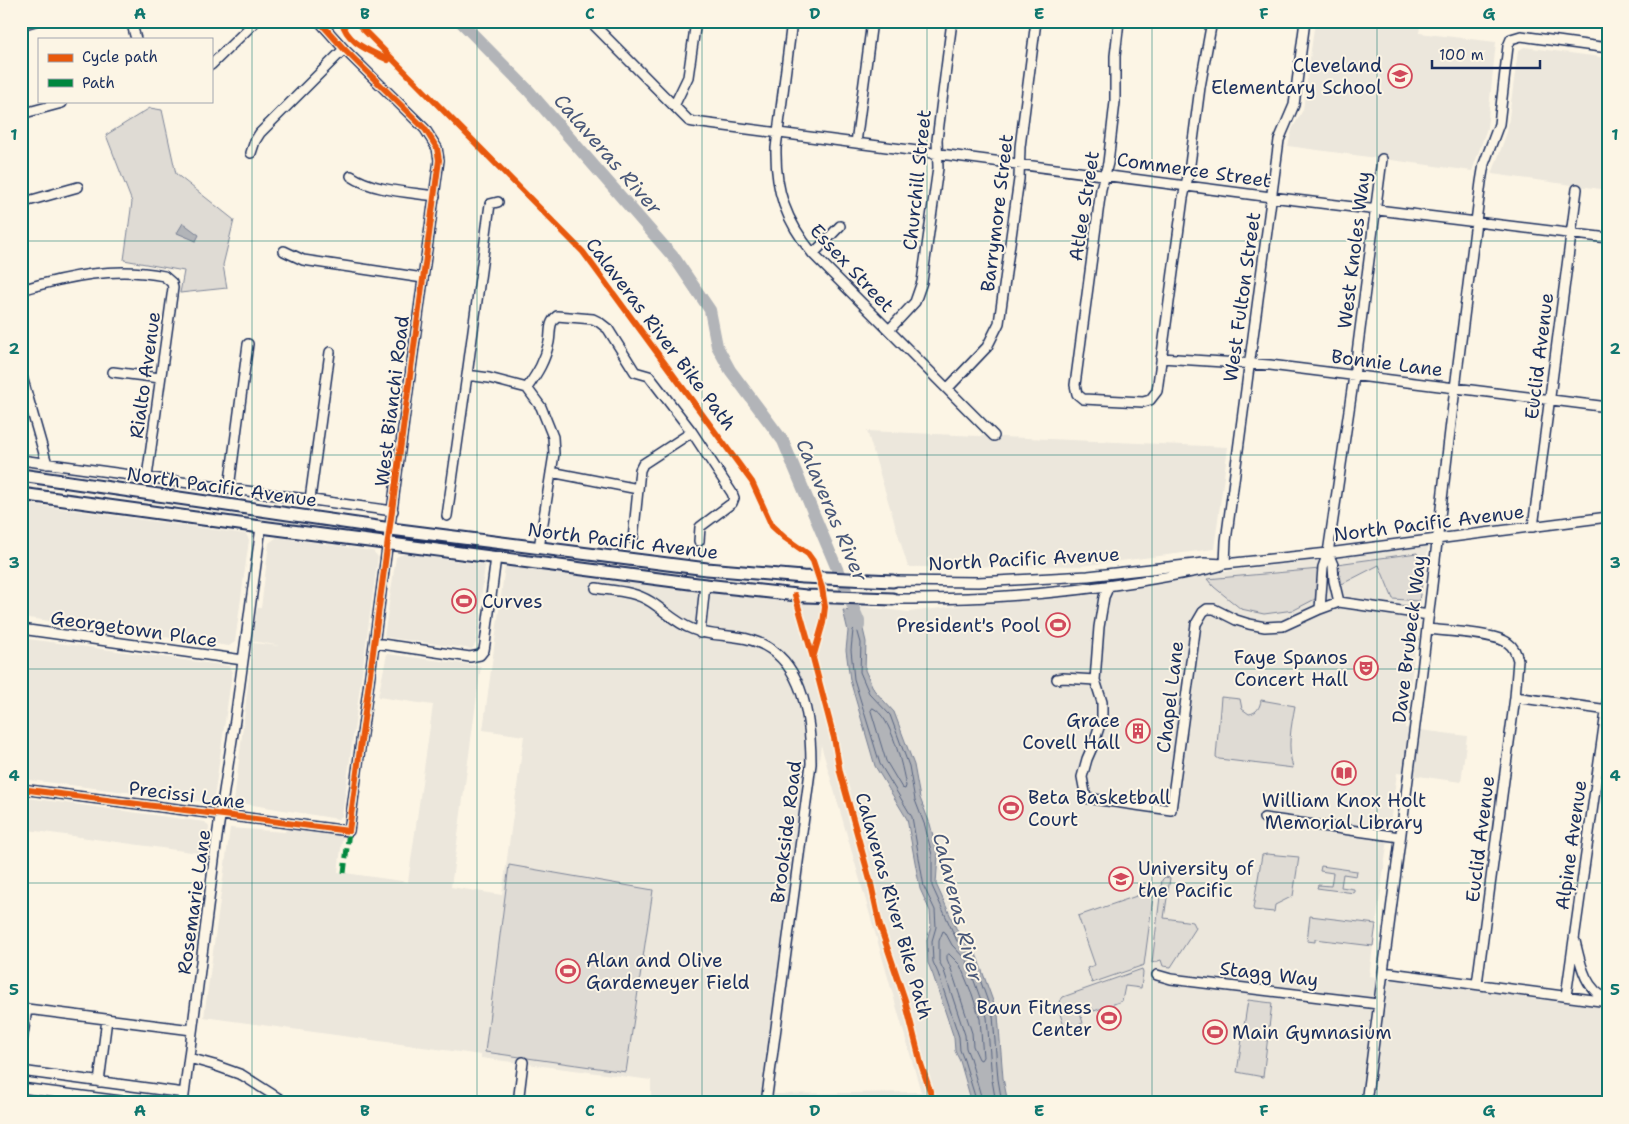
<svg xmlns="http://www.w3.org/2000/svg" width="1629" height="1124" font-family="'Shantell Sans',sans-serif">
<rect width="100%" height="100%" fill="#fcf5e5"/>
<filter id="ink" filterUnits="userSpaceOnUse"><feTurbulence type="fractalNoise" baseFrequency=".02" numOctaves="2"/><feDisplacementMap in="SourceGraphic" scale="10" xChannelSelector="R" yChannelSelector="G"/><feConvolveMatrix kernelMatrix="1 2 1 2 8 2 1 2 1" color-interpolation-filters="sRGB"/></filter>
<g filter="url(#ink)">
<path fill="#ece7dc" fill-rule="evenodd" d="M1315 21H1421L1419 33 1496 42 1487 128 1472 171 1288 146 1292 129 1303 110Z
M1524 47 1608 58V190L1492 174 1507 132 1518 51Z
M867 431 1228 447 1214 549 1081 566 908 567Z
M21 503 246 534 249 540 235 642 229 646 21 617Z
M277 537 373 551 378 557 342 816 338 819 234 802 253 643 281 646 252 641 257 608H261L269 543Z
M1428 546 1405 728 1467 736 1461 782 1397 773 1369 976 1608 1008V1103H651V1080L481 1058V1055L204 1017 230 828 285 832 286 825 343 833 338 872 408 882 433 705 378 697 387 654 481 666 451 887 502 895 524 736 483 730 505 566 909 612ZM821 745 921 1092 774 1094Z
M406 553 485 565 476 643 472 649 384 637 396 557Z
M21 638 229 666 232 673 214 798 207 802 21 779Z
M21 797 205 822 209 827 206 854 21 829Z"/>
<path fill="#dfdbd4" stroke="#7d8599" d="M150 108 162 110 176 174 234 220 223 265 227 288 180 293 184 271 124 260 132 202 106 135Z
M1417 553C1427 565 1421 586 1419 601L1393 599 1379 565 1342 584 1337 564Z
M1320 569 1317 598 1294 610 1264 614 1241 609 1214 587 1207 579Z
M1221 697 1240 699 1242 709 1249 714C1257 713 1260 707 1261 700L1295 706C1291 727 1287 746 1293 768L1219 759 1216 757Z
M1005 801 1018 803 1017 815 1004 814Z
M1267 854 1299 857 1293 896 1275 905 1274 912 1254 910 1253 908 1262 855Z
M509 865 653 890 626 1072 485 1052Z
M1321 866 1357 871 1356 876 1343 874 1341 887 1354 889V893L1317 888 1318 885 1331 886 1333 873 1320 871Z
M1165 877 1170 878 1164 918 1193 922 1196 928 1171 967 1163 966 1161 960 1152 963 1162 880Z
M1154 890 1144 965 1092 983 1087 968 1095 965 1078 916Z
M1310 916 1376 924 1373 946 1315 939V942L1307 941Z
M1142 969 1143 973 1141 988 1125 986 1122 1001 1094 1011 1093 1009 1080 1013 1083 1023 1077 1025 1078 1032 1067 1035 1057 1005 1063 997Z
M1248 1000 1272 1003 1263 1077 1237 1072Z"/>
<path fill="#b2b4b8" stroke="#767f94" d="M183 223 199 235 196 241 177 233Z
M843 610 859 612 866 642 865 670 874 690 894 712 914 765 920 798 930 824 938 855 936 884 961 939 976 954 998 1015 1003 1078 1008 1103H972L960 1061 955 1051 954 1038 933 975 928 963 927 940 931 926 930 911 920 889 907 819 875 766 850 680 846 650 848 631Z"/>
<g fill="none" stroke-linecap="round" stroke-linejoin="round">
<path stroke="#576482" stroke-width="1" d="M873 708C892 717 902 766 906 786L905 789 902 788 886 761 871 711Z
M949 954 960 965 972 994 980 1019 983 1057 981 1060 979 1059 973 1046 972 1033 951 969 947 959V956Z
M977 1103 964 1060 960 1050 959 1037 938 973 933 962 932 941 936 927 935 910 924 887 912 817 880 764 854 679 851 650 853 630 855 628 857 629 861 643 860 672 869 693 890 715 909 766 915 800 925 826 932 855V886L957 941 972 957 993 1016 998 1079 1002 1103
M983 1103 970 1058 966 1048 965 1035 944 971 939 961V941L943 931 945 932 952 945 967 961 987 1017 992 1080 996 1103"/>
<path stroke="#b2b4b8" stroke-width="12" d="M460 21 528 90 676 260 710 310 717 346 730 370 783 441 859 621V626"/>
<g stroke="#1b2f5e" stroke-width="12">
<path id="minor" d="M131 21 136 39
M590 21 674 106 689 121 694 122 1271 197 1608 238
M792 21 776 148C775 191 786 221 813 254L994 436
M1119 21 1115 56V102L1108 163 1101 189 1075 385 1077 394 1083 399 1143 402 1150 400 1157 391 1183 198 1189 172 1200 87 1212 21
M21 25 35 21
M211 65 256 21
M674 106 688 77 696 21
M21 114 62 103
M856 143 872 21
M251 153 255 141 260 133 344 49
M351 176C373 191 409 192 435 196
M498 202 490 204 467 375 489 378 527 388
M21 203 78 187
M284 251 303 260 423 278
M813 254 840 226
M21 290C68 276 116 266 164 276L172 283 173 288 147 477
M889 330 915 302 922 282 938 168 937 140 952 21
M1161 358 1270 365 1608 407
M113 372 160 378
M21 373 47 464
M527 388C538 372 545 361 549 342 551 332 548 323 557 316L593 319 599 322 608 329 635 372 649 376 692 432 732 493 734 498 732 503 700 527 699 541
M527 388 541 407 553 437 554 454 539 548
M947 389 987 347 999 323 1019 179 1020 147 1036 21
M21 460 393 511
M551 472 638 489
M229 488 248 344
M310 499 330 352
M447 516 467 375
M1533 527 1577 189
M633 539 640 470 643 464 692 432
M1328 553 1333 565 1334 581 1339 602
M1225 564 1226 541 1279 140 1294 105 1305 21
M893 581 978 582 1088 576 1204 563 1225 564 1328 553 1608 517
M1109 586 1104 597 1099 627 1095 680 1102 702V718L1094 743 1087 759 1082 777 1086 798 1171 810 1196 624 1203 612 1207 609H1214L1236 620 1249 624 1265 627 1283 626 1320 609 1339 602 1429 615
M596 588C615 591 634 591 651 602 665 611 676 623 692 629 711 637 731 634 751 640 803 655 811 718 811 764L766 1103
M893 599C976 600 1059 594 1141 581 1167 576 1194 573 1220 566
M1320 609 1323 567 1328 553 1354 376 1382 159
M21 629 243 660
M1427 629C1446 631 1495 633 1508 643 1514 647 1516 653 1518 660L1515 697 1477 984
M700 633 705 585
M375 643 470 657 480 655 484 650 485 644 496 557
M1057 679 1063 678 1095 680
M1515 697 1608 710
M21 789 349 831 439 160 437 148 425 129 344 49 319 21
M1264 818 1400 837
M1575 941C1580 962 1585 991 1608 999
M1383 972 1608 1002
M1157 975 1171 979 1378 1004
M1566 996 1608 698
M21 1047 27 1009 192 1030
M189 1058 214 1065 242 1075 286 1103
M21 1071 184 1093
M99 1082 107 1019
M21 1088 136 1103
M1367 1095 1422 671 1455 388 1481 182 1484 164 1499 124 1508 46 1511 39 1521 36 1608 48
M183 1103 217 837 235 720 261 527
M518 1103 523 1062"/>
</g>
<g stroke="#1b2f5e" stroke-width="15">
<path id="major" d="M21 475 391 529 707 569 803 577 893 581
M21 494 261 527 705 585 806 596 893 599"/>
</g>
<use href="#minor" stroke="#fcf5e5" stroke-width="9"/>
<use href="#major" stroke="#fcf5e5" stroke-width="11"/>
<path stroke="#00873e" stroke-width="5" stroke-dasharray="10 5" stroke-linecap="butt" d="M344 873 349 831"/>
<g stroke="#fcf5e5" stroke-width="9">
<path id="cycleway" d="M342 21C346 43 371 51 388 60
M355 21 583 252 752 482 772 526 785 538 808 554 813 561 822 588 825 607 823 623 813 658 834 738 840 772 871 884 880 926 905 1000 921 1064 934 1103
M795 595 813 658
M21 789 349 831 439 160 437 148 425 129 344 49 319 21"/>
</g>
<use href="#cycleway" stroke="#e8590c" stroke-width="6"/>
</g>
</g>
<path fill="none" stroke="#0f766e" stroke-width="1" stroke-opacity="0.55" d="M252 21V1103M477 21V1103M702 21V1103M927 21V1103M1152 21V1103M1377 21V1103M21 241H1608M21 455H1608M21 669H1608M21 883H1608"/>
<defs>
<g id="school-ring" transform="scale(1.25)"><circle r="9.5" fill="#fcf5e5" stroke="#d1495b" stroke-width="1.5"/><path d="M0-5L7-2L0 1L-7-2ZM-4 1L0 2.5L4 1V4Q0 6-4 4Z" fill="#d1495b"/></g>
<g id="stadium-ring" transform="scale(1.25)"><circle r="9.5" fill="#fcf5e5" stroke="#d1495b" stroke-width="1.5"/><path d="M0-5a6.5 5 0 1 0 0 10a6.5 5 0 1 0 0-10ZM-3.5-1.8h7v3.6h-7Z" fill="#d1495b"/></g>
<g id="theatre-ring" transform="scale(1.25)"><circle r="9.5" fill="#fcf5e5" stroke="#d1495b" stroke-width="1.5"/><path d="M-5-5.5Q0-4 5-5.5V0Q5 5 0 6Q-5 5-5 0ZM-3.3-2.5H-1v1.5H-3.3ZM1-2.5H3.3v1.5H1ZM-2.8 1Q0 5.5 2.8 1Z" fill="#d1495b"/></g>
<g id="building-ring" transform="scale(1.25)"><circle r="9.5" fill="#fcf5e5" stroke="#d1495b" stroke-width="1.5"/><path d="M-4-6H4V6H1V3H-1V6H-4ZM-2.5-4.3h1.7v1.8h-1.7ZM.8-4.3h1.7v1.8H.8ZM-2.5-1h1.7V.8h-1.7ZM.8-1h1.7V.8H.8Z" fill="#d1495b"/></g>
<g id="library-ring" transform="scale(1.25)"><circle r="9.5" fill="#fcf5e5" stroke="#d1495b" stroke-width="1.5"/><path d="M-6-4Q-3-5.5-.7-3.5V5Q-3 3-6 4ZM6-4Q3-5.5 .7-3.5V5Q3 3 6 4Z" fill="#d1495b"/></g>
<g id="university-ring" transform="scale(1.25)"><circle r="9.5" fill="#fcf5e5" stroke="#d1495b" stroke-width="1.5"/><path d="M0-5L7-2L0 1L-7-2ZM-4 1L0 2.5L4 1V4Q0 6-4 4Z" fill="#d1495b"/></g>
</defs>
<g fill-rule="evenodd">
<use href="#school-ring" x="1400" y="76"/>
<use href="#stadium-ring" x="464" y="601"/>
<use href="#stadium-ring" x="1058" y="625"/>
<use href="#theatre-ring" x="1366" y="668"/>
<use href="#building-ring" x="1138" y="731"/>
<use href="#library-ring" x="1344" y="773"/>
<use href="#stadium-ring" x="1011" y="808"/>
<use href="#university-ring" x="1121" y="879"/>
<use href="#stadium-ring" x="568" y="971"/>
<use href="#stadium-ring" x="1109" y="1018"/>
<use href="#stadium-ring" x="1215" y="1032"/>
</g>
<g text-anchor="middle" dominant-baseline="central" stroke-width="4" stroke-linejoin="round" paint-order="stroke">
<g font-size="19" fill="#1b2f5e" stroke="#fcf5e5" text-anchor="end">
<text x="1382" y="65">Cleveland<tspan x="1382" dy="22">Elementary School</tspan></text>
<text x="482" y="601" text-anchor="start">Curves</text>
<text x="1040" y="625">President's Pool</text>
<text x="1348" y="657">Faye Spanos<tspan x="1348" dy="22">Concert Hall</tspan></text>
<text x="1120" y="720">Grace<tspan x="1120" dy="22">Covell Hall</tspan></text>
<text x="1028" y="797" text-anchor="start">Beta Basketball<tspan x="1028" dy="22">Court</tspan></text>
<text x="1344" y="800" text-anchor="middle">William Knox Holt<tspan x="1344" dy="22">Memorial Library</tspan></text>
<text x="1138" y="868" text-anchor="start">University of<tspan x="1138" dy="22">the Pacific</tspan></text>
<text x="586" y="960" text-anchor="start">Alan and Olive<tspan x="586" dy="22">Gardemeyer Field</tspan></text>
<text x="1092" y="1007">Baun Fitness<tspan x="1092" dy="22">Center</tspan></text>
<text x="1232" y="1032" text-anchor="start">Main Gymnasium</text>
</g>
<g font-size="19" fill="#1b2f5e" stroke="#fcf5e5">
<text transform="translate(1194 170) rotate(8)">Commerce Street</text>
<text transform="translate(917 180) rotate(-84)">Churchill Street</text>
<text transform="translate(1084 206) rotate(-81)">Atlee Street</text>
<text transform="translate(997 213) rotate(-83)">Barrymore Street</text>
<text transform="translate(1354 250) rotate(-83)">West Knoles Way</text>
<text transform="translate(852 268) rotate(47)">Essex Street</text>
<text transform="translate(1242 297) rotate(-82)">West Fulton Street</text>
<text transform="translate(661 334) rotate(53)">Calaveras River Bike Path</text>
<text transform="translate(1539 356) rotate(-83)">Euclid Avenue</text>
<text transform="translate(1387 363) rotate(7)">Bonnie Lane</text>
<text transform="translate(145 375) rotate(-82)">Rialto Avenue</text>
<text transform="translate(392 401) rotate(-83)">West Bianchi Road</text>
<text transform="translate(222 487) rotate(8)">North Pacific Avenue</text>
<text transform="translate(1429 523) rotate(-7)">North Pacific Avenue</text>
<text transform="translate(623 541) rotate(7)">North Pacific Avenue</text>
<text transform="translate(1024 559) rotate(-3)">North Pacific Avenue</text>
<text transform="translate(134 629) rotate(8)">Georgetown Place</text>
<text transform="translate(1409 639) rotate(-83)">Dave Brubeck Way</text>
<text transform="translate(1170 697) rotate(-83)">Chapel Lane</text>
<text transform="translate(187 795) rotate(7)">Precissi Lane</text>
<text transform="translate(786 832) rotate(-83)">Brookside Road</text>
<text transform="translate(1480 839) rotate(-83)">Euclid Avenue</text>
<text transform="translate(1571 845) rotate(-82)">Alpine Avenue</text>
<text transform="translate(194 902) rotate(-82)">Rosemarie Lane</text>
<text transform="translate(894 906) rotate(74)">Calaveras River Bike Path</text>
<text transform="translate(1269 974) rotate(7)">Stagg Way</text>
</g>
<g font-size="20" font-style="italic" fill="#485779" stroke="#fcf5e5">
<text transform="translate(608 154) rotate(49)">Calaveras River</text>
<text transform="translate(832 510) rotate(67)">Calaveras River</text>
<text transform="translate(958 907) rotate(76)">Calaveras River</text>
</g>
</g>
<rect width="1629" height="1124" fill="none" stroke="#fcf5e5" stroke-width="55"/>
<rect x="38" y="38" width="175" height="65" fill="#fcf5e5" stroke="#a2a6af"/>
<rect x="48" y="54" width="25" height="8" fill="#e8590c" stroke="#a2a6af"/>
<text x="82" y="62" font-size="15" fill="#1b2f5e">Cycle path</text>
<rect x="48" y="79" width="25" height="8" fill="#00873e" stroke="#a2a6af"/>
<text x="82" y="88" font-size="15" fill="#1b2f5e">Path</text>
<path d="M1432 60v8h108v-8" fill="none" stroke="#1b2f5e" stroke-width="2.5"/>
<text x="1439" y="60" font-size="15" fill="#1b2f5e" stroke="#fcf5e5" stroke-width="4" paint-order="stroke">100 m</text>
<rect x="28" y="28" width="1574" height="1068" fill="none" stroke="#0f766e" stroke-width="2"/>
<g font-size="16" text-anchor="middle" font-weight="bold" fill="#0f766e">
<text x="140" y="19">A</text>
<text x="365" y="19">B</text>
<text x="590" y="19">C</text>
<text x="815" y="19">D</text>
<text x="1039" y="19">E</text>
<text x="1264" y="19">F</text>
<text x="1489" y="19">G</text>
<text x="14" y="140">1</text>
<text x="1615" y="140">1</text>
<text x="14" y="354">2</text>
<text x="1615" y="354">2</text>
<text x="14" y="568">3</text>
<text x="1615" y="568">3</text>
<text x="14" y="781">4</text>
<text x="1615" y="781">4</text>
<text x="14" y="995">5</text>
<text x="1615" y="995">5</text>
<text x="140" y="1116">A</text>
<text x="365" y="1116">B</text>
<text x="590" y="1116">C</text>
<text x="815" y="1116">D</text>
<text x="1039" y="1116">E</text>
<text x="1264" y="1116">F</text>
<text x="1489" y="1116">G</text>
</g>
</svg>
